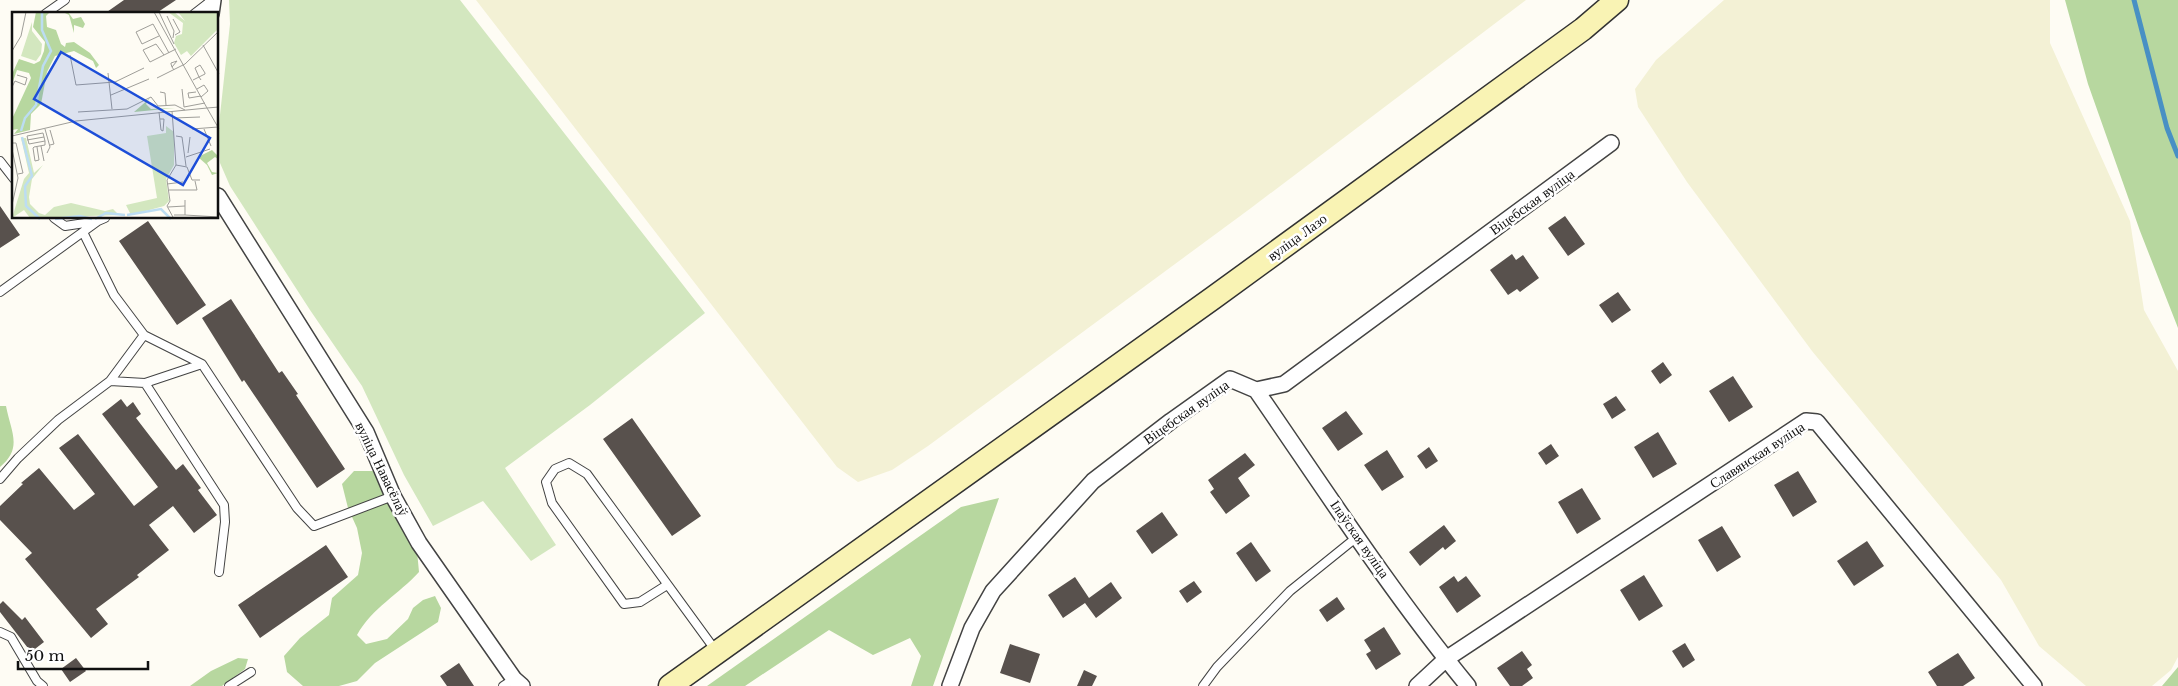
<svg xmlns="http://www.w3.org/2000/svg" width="2178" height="686" font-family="'Libre Baskerville',serif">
<rect width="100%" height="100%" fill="#fefcf4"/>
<path fill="#f3f1d5" d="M476 0H1526L1251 208 928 446 892 470 858 482 837 467Z
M1724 0H2050V43L2130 221 2144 310 2178 371V657L2171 670 2152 686H2086L2039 646 2001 580 1812 351 1687 182 1638 107 1635 89 1656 60Z"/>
<path fill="#d3e7bf" d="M229 0H460L705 313 590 405 505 468 556 545 531 561 483 501 433 526 404 475 362 386 310 310 230 186 220 163 218 133 230 24Z"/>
<path fill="#b7d79f" d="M2065 0H2178V328L2140 231 2088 84Z
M0 406H6C11 432 23 448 0 467Z
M354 471H373L417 551 419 572C399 594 372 608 357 635L366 644 387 639 408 619 413 608 423 600 435 596 441 608 438 622 375 663 357 681 339 686H303L287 672 284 656 300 638 329 615 332 598 358 575 362 553 357 528 348 508 342 484Z
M999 498 933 686H911L921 656 910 638 873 655 829 630 745 686H707L961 507Z
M238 658 248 659 245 669 222 686H190L211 671Z
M2178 667V686H2162Z"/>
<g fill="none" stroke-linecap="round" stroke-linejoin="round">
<path stroke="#4890c4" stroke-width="5" d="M2134 0 2167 128 2178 156"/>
</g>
<path fill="#58514d" d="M124 0H176L155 14H104Z
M0 206 20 235 0 248Z
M1565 216 1585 244 1568 256 1548 228Z
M148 221 206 305 177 325 119 241Z
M1512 254 1516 260 1523 255 1539 278 1520 292 1517 289 1508 295 1490 270Z
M1618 292 1631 310 1612 323 1599 305Z
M231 299 279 373 282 371 298 394 296 395 345 469 317 488 244 380 242 382 202 318Z
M1663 362 1672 375 1660 384 1651 371Z
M1733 376 1753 407 1729 422 1709 391Z
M1616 396 1626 410 1612 419 1603 404Z
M121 399 127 407 133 402 141 414 136 418 176 470 183 464 201 488 198 490 217 515 194 533 173 506 149 525 169 550 137 575 139 577 96 609 108 624 91 638 25 559 32 553 0 520V506L23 484 21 483 39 468 74 510 95 494 59 448 78 434 134 506 158 487 102 414Z
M1346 411 1363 434 1338 451 1322 428Z
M632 418 701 516 672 536 603 439Z
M1658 432 1677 464 1653 478 1634 447Z
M1551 444 1559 456 1546 465 1538 453Z
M1429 447 1438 461 1426 469 1417 456Z
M1387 450 1404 477 1382 491 1364 465Z
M1245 453 1255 465 1238 478 1250 496 1226 514 1210 492 1214 489 1208 480Z
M1798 471 1817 502 1793 517 1774 485Z
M1582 488 1601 519 1577 534 1558 502Z
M1162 512 1178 535 1152 554 1136 531Z
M1444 525 1456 541 1445 550 1443 547 1420 566 1409 552Z
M1722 526 1741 557 1717 572 1698 540Z
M1867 541 1884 566 1854 586 1837 561Z
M1251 542 1271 571 1256 582 1236 553Z
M326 545 348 577 260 638 238 605Z
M1644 575 1663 606 1639 621 1620 590Z
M1454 576 1458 582 1466 576 1481 596 1457 613 1439 587Z
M1075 577 1089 598 1111 582 1122 598 1096 618 1085 603 1063 618 1048 595Z
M1194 581 1202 592 1187 603 1179 591Z
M1337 597 1345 609 1327 622 1319 610Z
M3 601 22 620 25 617 44 642 31 652 0 612V604Z
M1384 627 1401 654 1376 670 1366 654 1371 651 1364 640Z
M1685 643 1695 660 1683 668 1672 651Z
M1010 644 1040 654 1030 683 1000 673Z
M1522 651 1532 665 1527 669 1533 678 1522 686H1510L1497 668Z
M1958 653 1975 678 1963 686H1937L1928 672Z
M76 658 86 671 70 682 61 669Z
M459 663 474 686H447L440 676Z
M1084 670 1097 676 1092 686H1077Z"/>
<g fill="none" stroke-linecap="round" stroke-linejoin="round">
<g stroke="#434343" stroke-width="10">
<path id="service" d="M45 14 65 0
M194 14 212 0
M0 161 14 179
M54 218 65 226 98 221 105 218
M83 232 114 295 144 335 202 364 297 508 314 526 393 496
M0 292 98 221
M110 381 145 383 202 364
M145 383 224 505 225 522 219 572
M0 479 18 458 58 420 110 381 144 335
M667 585 640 602 624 604 552 503 546 482 555 469 569 463 587 474 716 651
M0 632 11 637 37 681 43 686
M229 686 251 672
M503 686 514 679
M1203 686 1217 667 1290 591 1357 537"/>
</g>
<g stroke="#434343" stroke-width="18">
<path id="minor" d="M211 14 213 0
M218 196 366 432 393 496 419 543 514 679 522 686
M1256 390C1325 490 1391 592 1468 686
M950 686 972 628 993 591 1093 481 1171 421 1230 379 1256 390 1284 384 1611 143
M1417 686 1446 659 1806 421 1817 422 2034 686"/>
</g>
<g stroke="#323232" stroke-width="25">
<path id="secondary" d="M670 686 1213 298 1583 29 1617 0"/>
</g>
<use href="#service" stroke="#fff" stroke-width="8"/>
<use href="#minor" stroke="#fff" stroke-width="15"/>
<use href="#secondary" stroke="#f9f3b4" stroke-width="22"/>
</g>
<g text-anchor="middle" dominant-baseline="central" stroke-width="5" stroke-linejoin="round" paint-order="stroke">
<g font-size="14" fill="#101010" stroke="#fff">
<text transform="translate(1532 202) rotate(-36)">Віцебская вуліца</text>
<text transform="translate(1297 237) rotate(-36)">вуліца Лазо</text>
<text transform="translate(1186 412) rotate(-35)">Віцебская вуліца</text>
<text transform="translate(1757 455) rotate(-33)">Славянская вуліца</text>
<text transform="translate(382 469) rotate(64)">вуліца Навасёлаў</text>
<text transform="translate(1360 539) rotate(55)">Ілаўская вуліца</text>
</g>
</g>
<g transform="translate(12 12)">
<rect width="206" height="206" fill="#fefcf4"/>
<path d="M156 0H162L173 9 166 0H206V17L179 44 175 39 169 43 162 31 164 24 170 22 171 11ZM20 10V19L30 32 29 42 24 49 9 44ZM154 114 162 120V153L154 167 157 189 152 194 119 203 114 193 145 186 135 124 154 121ZM9 126H14L22 161 31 153 20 167 17 185 18 192 27 201 33 203 42 195 59 191 93 199 101 197 107 203 18 206 12 198 0 206 12 167 17 161Z" fill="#d3e7bf"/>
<path d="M24 0H38L34 4 35 15 44 18 49 32 53 35 54 31 62 30 78 41 87 53 84 56 81 49 62 39 43 44 35 60 29 92 19 102 18 118 2 122 6 117 0 118V107L19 66 17 61 5 58 0 72 1 60 7 47 22 52 28 49 32 39 33 30 21 15ZM51 0H56L61 7 69 5 73 12 71 16 62 13V21L57 3ZM138 86 134 92 139 97 163 96 122 100ZM200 138 206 144V147L203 145 195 151 200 160 206 161 200 163 195 153 186 145Z" fill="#b7d79f"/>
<path fill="none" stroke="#bcddf2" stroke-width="2.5" d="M9 119 13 106 24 93 31 54 39 39 30 18V0M10 125 20 164 13 174 14 194 28 207M115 203 149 197 159 207M43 207 68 204 80 207M83 207 94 201 113 203"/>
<path fill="none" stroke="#9f9e99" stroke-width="1" d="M142 0 195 96 207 95M147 0 162 32M155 4 162 19 161 26M161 7 168 20 163 23M147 24 130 32 124 20 141 12 157 41M191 33 207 62M0 39 9 24 14 0M58 43 64 73 103 70 132 56M152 43 138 50 131 38 144 32 152 43 164 37M160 55 165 49 159 51V52L160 55 162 58M96 61 100 97M145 66 173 52 207 19M181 68 193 62V61L188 53 183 56 187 65 189 68M0 75 3 69 13 73 15 66 5 63M170 77 172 95 193 91M185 77 192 73 196 79 189 85M148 80 153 81 154 93M184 80 176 81 177 86 189 84M99 83 137 67M160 99 164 153 155 168 158 189 155 194 162 207M66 100 115 97 139 85 146 94 163 93 173 98M147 100 149 118 151 119 152 107H148M162 106 188 105M33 117 38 135 35 141M180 117 206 115M192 117 199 134M0 124 64 109 195 96 207 117M164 124 170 125 174 154M15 128 32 125M0 131H4L10 157 11 161 6 162M38 133 42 132 38 118M29 134 32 149M25 135 27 148 23 149 21 136 22 135 33 133V129L31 121 15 124 17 132 33 129M0 137 6 166 0 193M176 141 178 125M174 145 198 137M164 153 175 155 180 168H188M155 172 171 170M157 178H185L183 169M156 195 173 194M162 203H173V188M173 203 207 205"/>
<path fill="#1d4ed8" fill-opacity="0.15" stroke="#1d4ed8" stroke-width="2.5" d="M49 40 198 126 171 173 22 87Z"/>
<rect width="206" height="206" fill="none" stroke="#101010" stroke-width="2.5"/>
</g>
<path d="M18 661v8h130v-8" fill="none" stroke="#101010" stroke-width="2.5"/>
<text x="25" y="661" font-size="15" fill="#101010" stroke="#ffffff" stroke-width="4" paint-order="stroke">50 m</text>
</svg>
